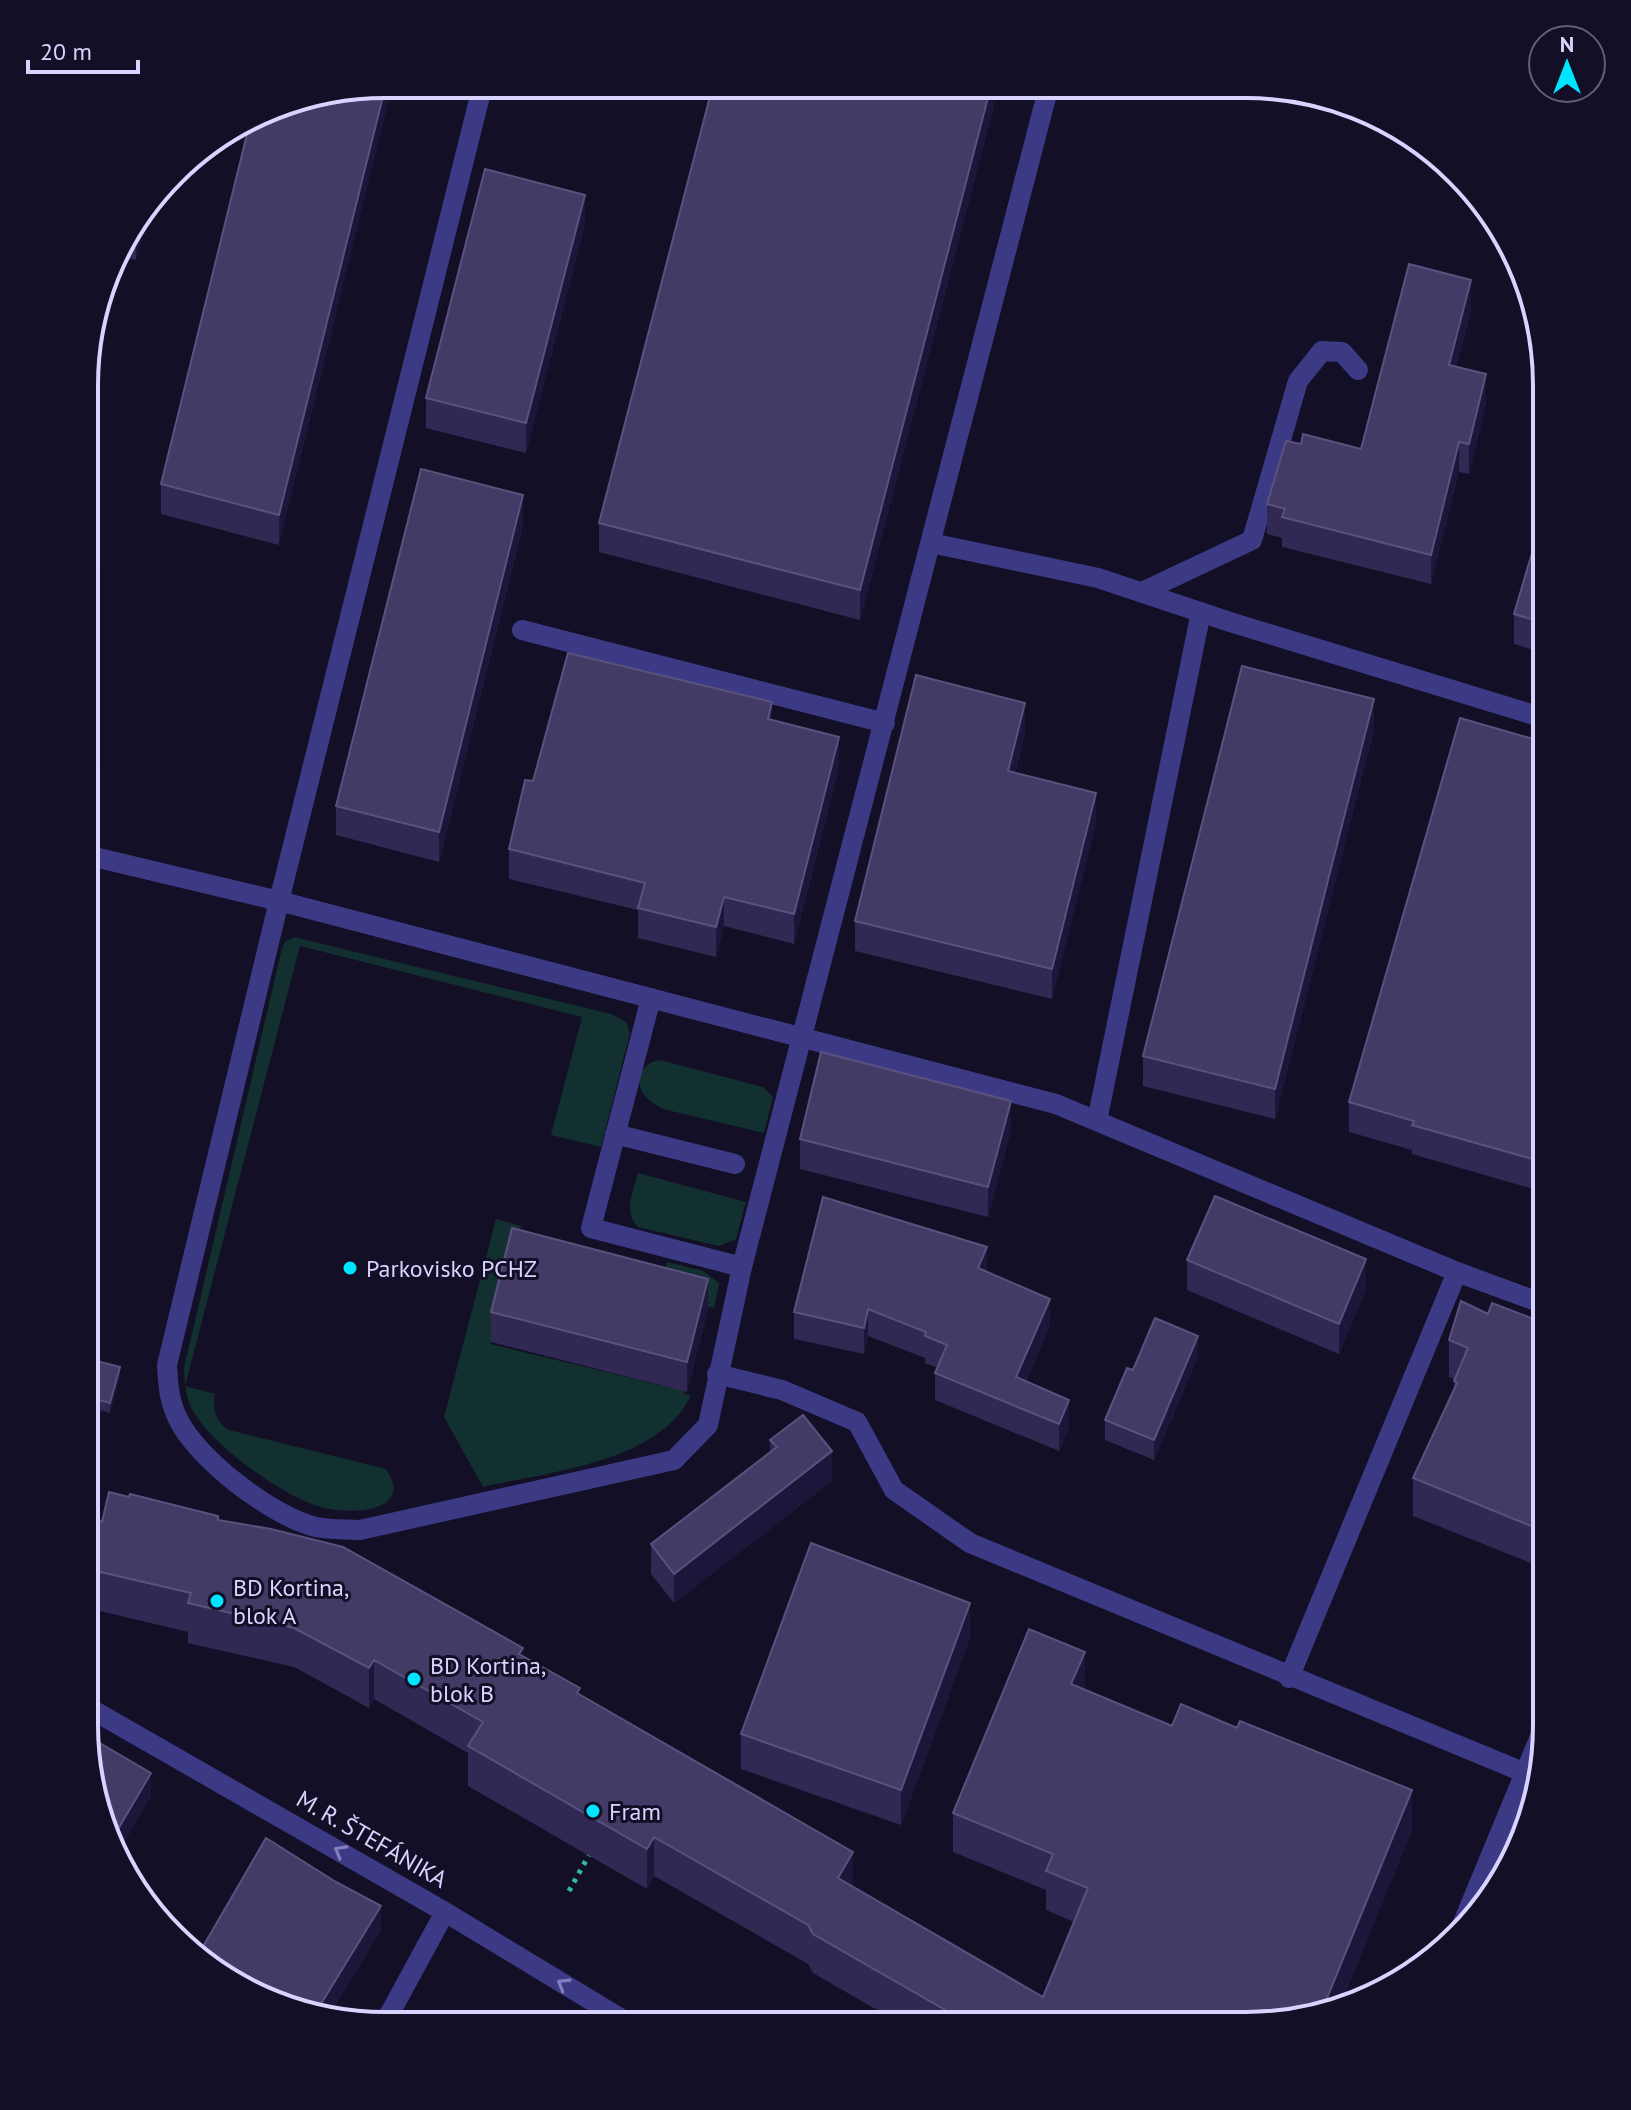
<svg xmlns="http://www.w3.org/2000/svg" width="1631" height="2110" font-family="'PT Sans',sans-serif">
<rect width="100%" height="100%" fill="#130f26"/>
<path fill="#12302f" d="M294 937 611 1014 626 1022 630 1033 601 1147 551 1135 582 1017 300 946 185 1386 215 1394C212 1409 215 1421 229 1430L386 1469C416 1514 347 1515 320 1507 282 1496 206 1442 190 1405 185 1393 185 1381 184 1368L282 948 285 942Z
M660 1060 763 1087 773 1097 764 1133 663 1109C656 1105 647 1100 643 1093 633 1077 644 1062 660 1060Z
M638 1173 746 1202 736 1239 719 1246 638 1227C623 1212 633 1192 638 1173Z
M496 1219 521 1226 491 1344 684 1391V1394L691 1395C661 1462 548 1472 483 1487L444 1417Z
M667 1262 703 1271 719 1283 714 1308 659 1296Z"/>
<g fill="none" stroke-linecap="round" stroke-linejoin="round">
<path stroke="#2fb8b0" stroke-width="5" stroke-dasharray="4 6" stroke-linecap="butt" d="M569 1891 589 1855"/>
<path stroke="#3d3a85" stroke-width="20" d="M483 84 279 901 167 1365C168 1384 169 1401 178 1419 197 1459 273 1517 316 1527 330 1530 346 1529 360 1530L674 1460 708 1425 742 1267 1049 86
M931 543 1098 578 1230 622 1547 719
M1142 592 1252 540 1298 381 1322 351 1342 352 1358 370
M522 630 885 723
M86 855 279 901 1056 1104 1457 1272 1547 1305
M651 998 591 1228 742 1267
M1097 1121 1201 612
M615 1134 735 1164
M717 1374 782 1390 857 1422 894 1490 970 1543 1540 1779
M1289 1678 1457 1272
M84 1705 445 1912 630 2024
M1457 1937 1546 1722
M384 2024 445 1912"/>
</g>
<path fill="#312854" d="M713 85 999 86 860 620 599 552V523Z
M288 100 279 545 161 514V484Z
M149 204 136 260 117 255 124 235Z
M585 224 526 453 426 428V398Z
M1471 310 1456 367 1486 404 1469 474 1459 472 1431 584 1282 547V538L1267 534V504L1301 444 1361 449Z
M1547 502V654L1514 644V614Z
M523 525 439 862 336 835V806Z
M772 721 839 767 794 944 724 926 716 957 638 938V910L509 879V849L533 781Z
M1374 729 1275 1119 1143 1086V1056Z
M1025 733 1015 773 1096 823 1052 999 855 951V921Z
M1547 743V1193L1412 1154V1150L1349 1132V1102Z
M1011 1130 988 1217 800 1169V1139Z
M1187 1260 1366 1289 1339 1354 1187 1290Z
M987 1272 1050 1325 1026 1381 1069 1427 1059 1451 935 1400V1373L938 1368 925 1363V1358L868 1336 864 1354 794 1339V1312Z
M708 1309 687 1392 491 1342V1312Z
M1488 1314 1547 1324 1546 1569 1413 1516V1478L1454 1390V1379L1449 1377V1340Z
M1198 1357 1154 1460 1105 1440V1420L1133 1370Z
M85 1358 120 1377 110 1413 85 1406Z
M770 1440 832 1481 674 1603 651 1574V1544L770 1452Z
M218 1520 523 1656 853 1886 1043 1997 1074 1922 1046 1910V1890L953 1852V1813L1085 1690 1412 1830 1341 2004 1246 2026 903 2025 813 1973 808 1964 654 1876 647 1889 468 1786V1753L374 1699 369 1708 294 1667 188 1643V1632L96 1610 84 1630 102 1522Z
M970 1638 901 1825 741 1769V1734Z
M167 1930 201 1950 381 1930 328 2017 217 1975Z"/>
<path fill="#1d163a" d="M386 84H393L279 545V515Z
M991 86H999L860 620V590Z
M585 195V224L526 453V423Z
M149 204 136 260V230L139 217Z
M1471 280V310L1449 395V365Z
M1486 374V404L1469 474V444Z
M1459 442V472L1431 584V555Z
M523 495V525L439 862V832Z
M1374 699V729L1275 1119V1089Z
M772 702V732L768 719Z
M1025 703V733L1008 801V771Z
M839 737V767L794 944V914Z
M1096 793V823L1052 999V969Z
M724 897V926L716 957V927Z
M1011 1101V1130L988 1217V1187Z
M987 1247V1274L978 1268Z
M1366 1259V1289L1339 1354V1324Z
M708 1279V1309L687 1392V1362Z
M1050 1299V1325L1016 1403V1377Z
M868 1309V1336L864 1354V1328Z
M1198 1336V1357L1154 1460V1440Z
M120 1367V1377L110 1413V1403Z
M1069 1400V1427L1059 1451V1424Z
M832 1451V1481L674 1603V1574Z
M96 1571V1610L84 1630V1591Z
M970 1603V1638L901 1825V1790Z
M1085 1652V1691L1071 1684Z
M374 1660V1699L369 1708V1668Z
M151 1773V1797L115 1858 111 1841Z
M1412 1790V1830L1341 2004 1323 2008Z
M654 1837V1876L647 1889V1849Z
M853 1852V1891L838 1878Z
M381 1906V1930L328 2017 316 2012Z"/>
<path fill="#433a66" stroke="#5a527e" stroke-width="2" d="M386 84 279 515 161 484 250 122 288 100Z
M713 85 991 86 860 590 599 523Z
M485 169 585 195 526 423 426 398Z
M139 217 136 230 129 229Z
M1409 264 1471 280 1449 365 1486 374 1469 444 1459 442 1431 555 1282 517 1285 509 1267 504 1286 441 1301 444 1303 434 1361 449Z
M421 469 523 495 439 832 336 806Z
M1547 502V624L1514 614Z
M568 653 772 702 768 719 839 737 794 914 724 897 716 927 638 908 645 883 509 849 525 780 533 781Z
M1242 666 1374 699 1275 1089 1143 1056Z
M916 675 1025 703 1008 771 1096 793 1052 969 855 921Z
M1460 718 1547 743V1163L1412 1125 1414 1121 1349 1102Z
M821 1052 1011 1101 988 1187 800 1139Z
M1215 1196 1366 1259 1339 1324 1187 1260Z
M823 1197 987 1247 978 1268 1050 1299 1016 1377 1069 1400 1059 1424 935 1373 947 1345 925 1336 926 1332 868 1309 864 1328 794 1312Z
M512 1228 708 1279 687 1362 491 1312Z
M1461 1301 1488 1314 1492 1303 1547 1324 1546 1532 1413 1478 1457 1383 1454 1381 1468 1348 1449 1340Z
M1155 1318 1198 1336 1154 1440 1105 1420 1127 1368 1133 1370Z
M85 1358 120 1367 110 1403 85 1396Z
M803 1415 832 1451 674 1574 651 1544 777 1447 770 1440Z
M109 1492 129 1497 130 1494 218 1516V1520L271 1529 343 1547 523 1648 519 1654 580 1688 577 1693 853 1852 838 1878 1043 1997 1088 1888 1046 1871 1053 1854 953 1813 1029 1629 1085 1652 1071 1684 1172 1726 1181 1704 1237 1728 1240 1721 1412 1790 1323 2008 1246 2026 965 2025 966 2022 813 1934 808 1925 654 1837 647 1849 468 1746 483 1722 374 1660 369 1668 294 1628 188 1603 191 1593 96 1571 84 1591V1519L88 1513 102 1522Z
M811 1543 970 1603 901 1790 741 1734Z
M86 1735 151 1773 111 1841Z
M266 1838 336 1882 381 1906 316 2012 237 1982 207 1966 167 1930 201 1950Z"/>
<defs><path id="oneway-chevron" d="M-2-3.5L2.5 0L-2 3.5" fill="none" stroke-width="1.6" stroke-linecap="round" stroke-linejoin="round" transform="scale(2)"/></defs>
<g stroke="#837fbc">
<use href="#oneway-chevron" transform="translate(340 1851) rotate(-150)"/>
<use href="#oneway-chevron" transform="translate(563 1984) rotate(-149)"/>
</g>
<g fill="#00e5ff" stroke="#130f26" stroke-width="3">
<circle cx="350" cy="1268" r="8"/>
<circle cx="217" cy="1601" r="8"/>
<circle cx="414" cy="1679" r="8"/>
<circle cx="593" cy="1811" r="8"/>
</g>
<g text-anchor="middle" dominant-baseline="central" stroke-width="6" stroke-linejoin="round" paint-order="stroke">
<g font-size="24" fill="#d9d4ff" stroke="#130f26" text-anchor="start">
<text x="366" y="1268">Parkovisko PCHZ</text>
<text x="233" y="1587">BD Kortina,<tspan x="233" dy="28">blok A</tspan></text>
<text x="430" y="1665">BD Kortina,<tspan x="430" dy="28">blok B</tspan></text>
<text x="609" y="1811">Fram</text>
</g>
<g font-size="24" fill="#d9d4ff" stroke="#130f26">
<text transform="translate(372 1839) rotate(30)">M. R. ŠTEFÁNIKA</text>
</g>
</g>
<path d="M0 0H1631V2110H0ZM385 98H1246A287 287 0 0 1 1533 385V1725A287 287 0 0 1 1246 2012H385A287 287 0 0 1 98 1725V385A287 287 0 0 1 385 98Z" fill="#130f26" fill-rule="evenodd"/>
<path fill="none" stroke="#d9d4ff" stroke-width="4" d="M385 98H1246A287 287 0 0 1 1533 385V1725A287 287 0 0 1 1246 2012H385A287 287 0 0 1 98 1725V385A287 287 0 0 1 385 98Z"/>
<g transform="translate(1567 64)"><circle r="38" fill="#130f26" stroke="#625e7d" stroke-width="2"/>
<path d="M0-6L14 30L0 20L-14 30Z" fill="#00e5ff"/>
<text y="-12" font-size="22" font-weight="bold" text-anchor="middle" fill="#d9d4ff">N</text>
</g>
<path d="M28 60v12h110v-12" fill="none" stroke="#d9d4ff" stroke-width="4"/>
<text x="40" y="60" font-size="24" fill="#d9d4ff" stroke="#130f26" stroke-width="6" paint-order="stroke">20 m</text>
</svg>
